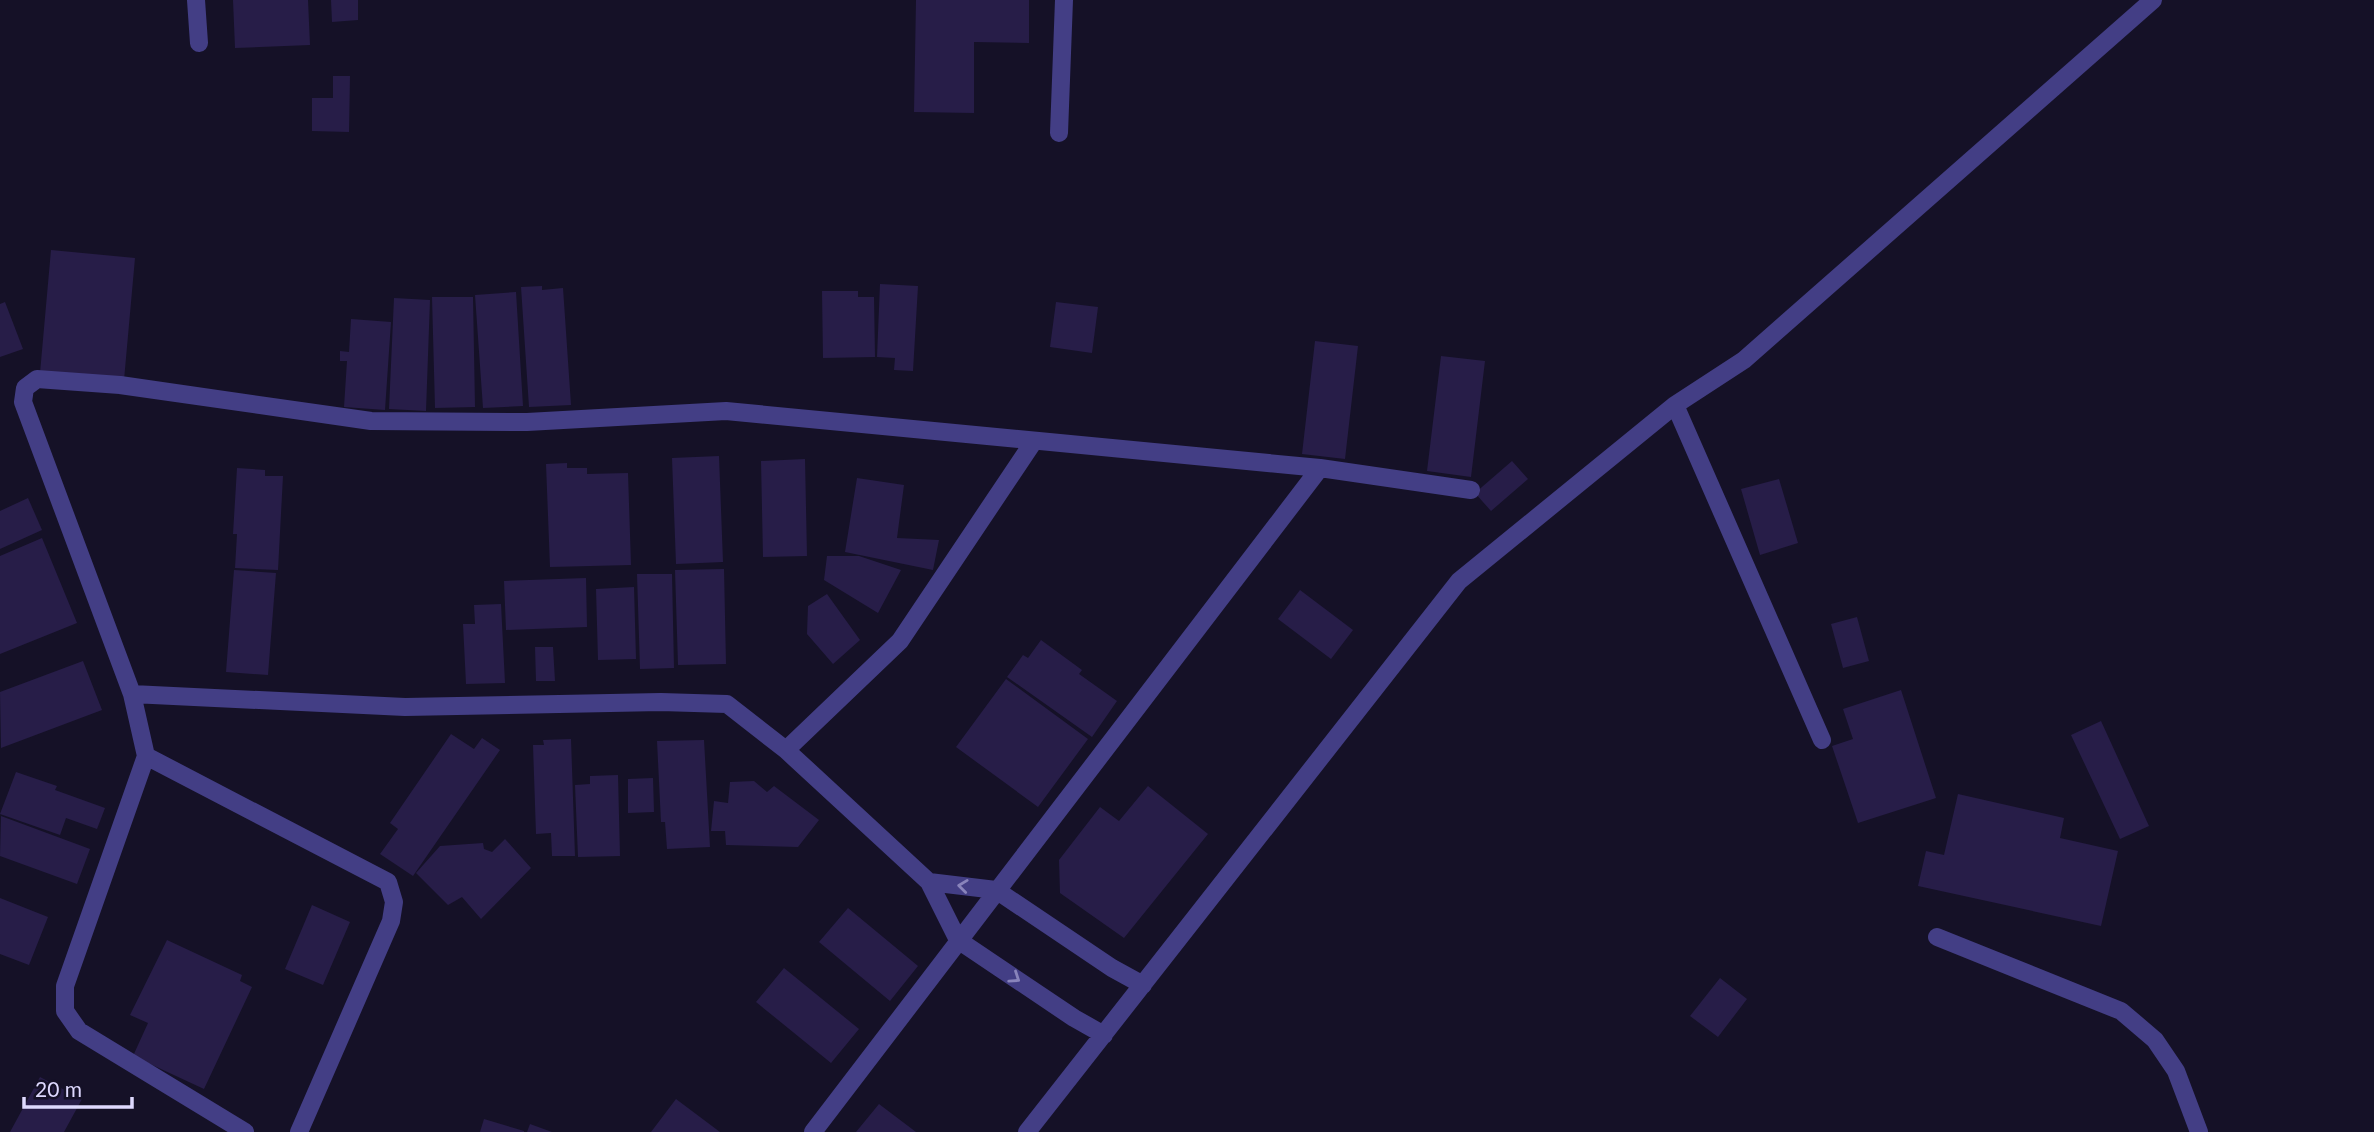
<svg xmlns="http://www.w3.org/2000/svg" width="2374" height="1132" font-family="Lato,sans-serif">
<rect width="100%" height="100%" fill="#151127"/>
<path fill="#271d48" d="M233 0H308L310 45 235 48Z
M331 0H358V20L332 22Z
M916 0H1029V43L974 42V113L914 112Z
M333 76H350L349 132 312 131V98H333Z
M51 250 135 258 124 380 40 373Z
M880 284 918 286 913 371 894 370 895 358 877 357Z
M542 286V290L563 288 571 405 529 407 521 287Z
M822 291H858V297H874L875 357 823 358Z
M516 292 523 406 483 408 475 295Z
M432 297H473L475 407 435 408Z
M394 298 430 300 426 411 389 409Z
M5 302 23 349 0 357V304Z
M1056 302 1098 307 1092 353 1050 347Z
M351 319 391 322 385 410 344 407 347 361H340V351L349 352Z
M1315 341 1358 346 1345 459 1302 454Z
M1441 356 1485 361 1471 477 1427 471Z
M719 456 723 562 676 564 672 458Z
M805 459 807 556 763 557 761 461Z
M1512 461 1528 479 1491 511 1475 493Z
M567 463V468H587V474L628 473 631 565 550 567 546 464Z
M237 468 265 470V476H283L278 570 235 568 237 534H233Z
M857 478 904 485 897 538 939 540 933 570 845 552Z
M1779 479 1798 543 1760 555 1741 489Z
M28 498 42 530 0 549V511Z
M42 538 77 623 0 654V556Z
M827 556H859L901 570 878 613 824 580Z
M724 569 726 664 678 665 675 570Z
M234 570 276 573 268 675 226 672Z
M637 574H672L674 668 640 669Z
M586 578 587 627 506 630 504 581Z
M634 587 636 659 598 660 596 589Z
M1300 590 1353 630 1331 659 1278 619Z
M827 594 860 640 833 664 807 634 808 606Z
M501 604 505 683 466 684 463 624H475L474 605Z
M1857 617 1869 661 1843 668 1831 624Z
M1041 640 1082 670 1079 674 1117 701 1092 737 1007 677 1023 655 1028 658Z
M535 647H553L555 681H536Z
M83 661 102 710 1 748 0 692Z
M1006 679 1088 739 1038 807 956 747Z
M1901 690 1936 798 1858 823 1832 746 1853 739 1843 709Z
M2101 721 2149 826 2120 839 2071 735Z
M451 734 474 749 482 738 500 750 413 876 380 854 398 829 390 823Z
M571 739 575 856H552L551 833 536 834 533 745H544L543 740Z
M704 740 710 847 667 849 665 822H661L657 741Z
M16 772 57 786 55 790 105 808 97 829 66 818 60 835 0 814Z
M618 775 620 856 578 857 575 785 590 784V776Z
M653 778 654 812 628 813V779Z
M754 781 767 792 774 786 819 820 798 847 726 845 725 831H711L714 801 728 803 730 782Z
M1148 786 1208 834 1124 938 1060 893 1059 860 1100 807 1119 821Z
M1958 794 2064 818 2060 838 2118 851 2101 926 1918 886 1926 851 1944 855Z
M1 816 90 849 77 884 0 856Z
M505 839 531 868 481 919 462 897 448 905 416 873 440 846 483 843 484 849 492 852Z
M0 898 48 917 29 965 0 954Z
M312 905 350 922 323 985 285 969Z
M848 908 918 966 890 1001 819 942Z
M167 940 242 975 240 981 252 987 204 1089 133 1056 148 1023 130 1015Z
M784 968 859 1029 831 1063 756 1002Z
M1720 978 1747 999 1718 1037 1690 1016Z
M40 1077 82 1099 64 1132H10Z
M676 1099 720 1132H651Z
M879 1104 916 1132H856Z
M484 1119 524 1131V1132H480Z
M530 1124 552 1132H527Z"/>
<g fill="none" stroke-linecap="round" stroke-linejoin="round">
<path stroke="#433e85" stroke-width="18" d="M196 0 199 43
M1059 133 1064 0
M1675 405 1822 740
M132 694 405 707 661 702 727 704 786 750 929 882 958 940 1074 1018 1104 1035
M786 750 900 641 1034 441
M146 756 388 882 394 902 391 921 299 1132
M929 882 996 890 1112 968 1143 985
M1937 937 2121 1011 2155 1040 2176 1071 2199 1132
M245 1132 79 1031 65 1011V986L146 756 132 694 23 402 25 388 37 379 120 385 371 421 527 422 726 411 1320 468 1471 490
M813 1132 1320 468
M1027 1132 1459 581 1675 405 1744 360 2153 0"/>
</g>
<defs><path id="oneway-chevron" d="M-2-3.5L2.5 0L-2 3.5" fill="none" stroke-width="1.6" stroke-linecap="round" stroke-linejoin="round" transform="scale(1.75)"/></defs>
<g stroke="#8984bb">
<use href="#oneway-chevron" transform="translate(963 886) rotate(-173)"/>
<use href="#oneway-chevron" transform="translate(1015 978) rotate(34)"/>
</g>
<path d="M24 1097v10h108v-10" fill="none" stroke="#ded9fe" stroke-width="3.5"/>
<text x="35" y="1097" font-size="21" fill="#ded9fe" stroke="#151127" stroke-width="5" paint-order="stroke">20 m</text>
</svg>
